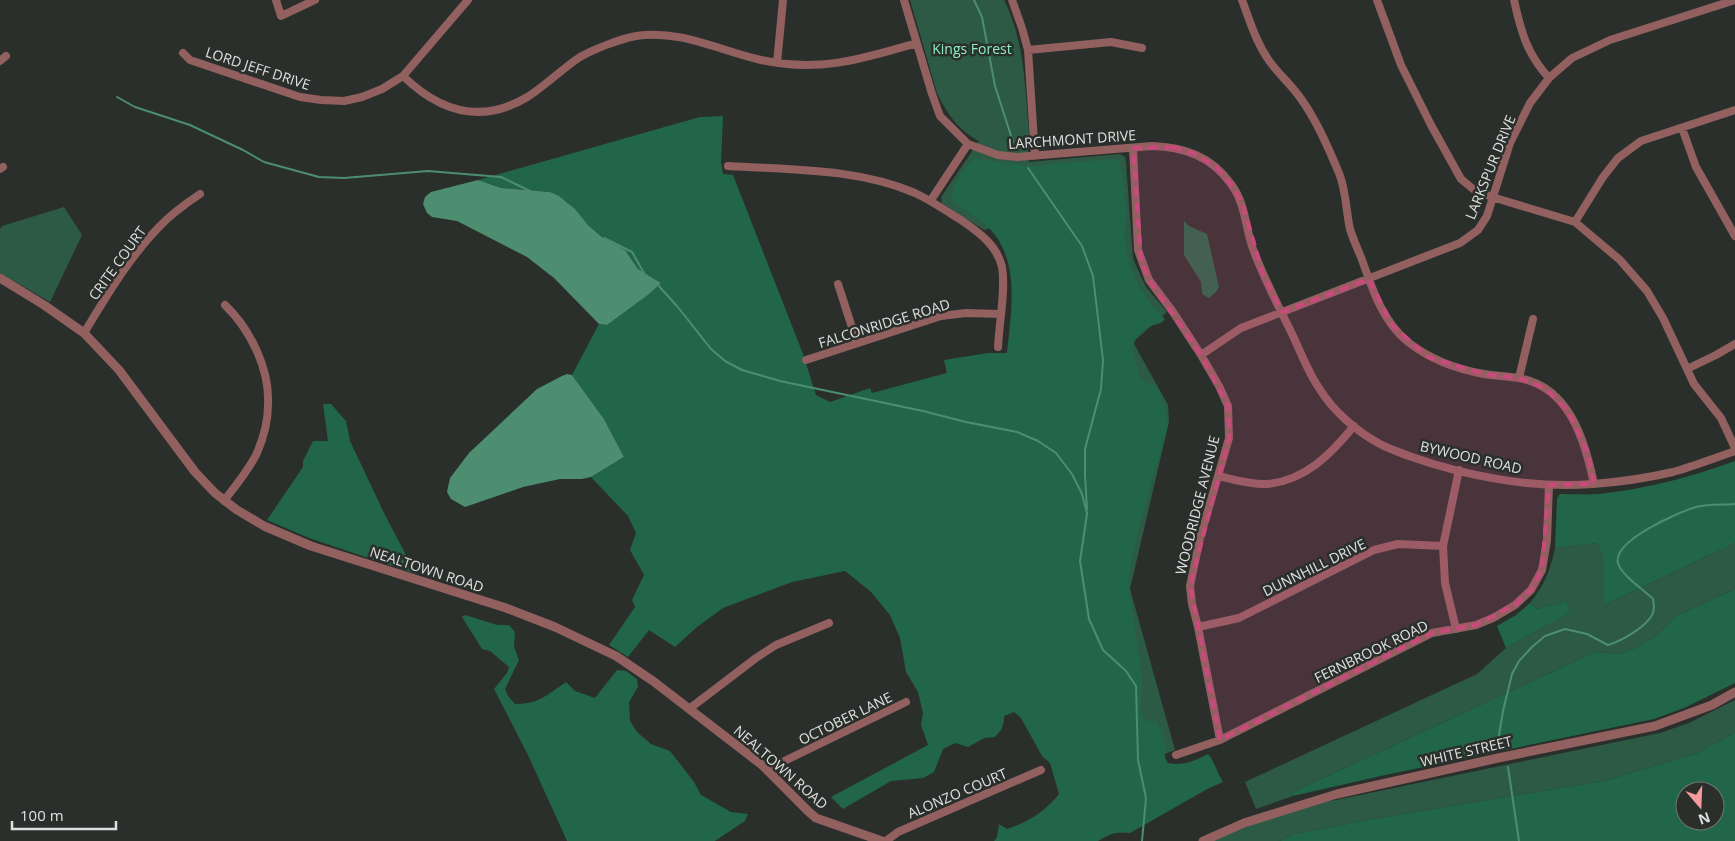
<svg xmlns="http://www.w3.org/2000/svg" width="1735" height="841" font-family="'Open Sans',sans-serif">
<rect width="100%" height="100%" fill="#2a2f2c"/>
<path fill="#2c5a44" d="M910 0H1004C1026 43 1025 95 1030 142L1028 149 1029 162 1120 154 1125 157 1126 162 1133 259 1146 287 1167 312 1133 342 1168 405 1169 422 1130 589 1175 750 1155 758 1080 561 1058 211 984 230 942 203 941 197 979 141C958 130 947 114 937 93Z
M64 207 82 235 50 302 0 273V229L2 226Z
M1597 543 1604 558V605L1735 543V589L1676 616 1654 637 1638 647 1621 654 1595 652 1291 793 1293 796 1256 809 1245 782 1477 674 1506 648 1571 612 1566 601 1537 609 1530 603C1545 584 1550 571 1555 548Z
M1735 700V732L1698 753 1604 781 1379 818 1295 834 1279 841H1211L1258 822 1326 802 1660 733 1689 723Z"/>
<path fill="#226649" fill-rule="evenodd" d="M723 116 721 162 723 174 733 175 803 354 816 395 830 402 870 388 872 393 947 373 944 360 988 353H1007C1011 312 1021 261 989 228 978 218 964 210 952 200 951 184 964 168 975 158L1001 163 1032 166 1113 159 1119 161C1124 177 1125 198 1126 215 1126 222 1124 230 1125 238 1127 269 1142 298 1165 319 1161 324 1156 324 1151 326 1124 339 1134 359 1142 380 1145 381 1151 383 1154 385 1162 393 1167 414 1168 425L1140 523 1129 573 1130 595 1142 677 1141 712 1145 721H1157L1166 746 1165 758 1168 763C1183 766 1195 761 1208 754 1215 762 1217 773 1223 782L1209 788 1130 833C1117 831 1109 834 1098 841H994L997 837 999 824 1007 829C1028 822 1046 811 1059 794L1050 763 1042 756 1021 718 1014 712 1004 716V721L1001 730 995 737 984 738 968 747 955 743 943 749 934 772 923 778 891 781 843 809 831 797 928 745 921 725 923 713 918 692 906 672 900 638 890 615 871 592 845 571 792 582 723 608 697 627 675 647 649 630 628 657 609 645 635 607 632 600 644 575 630 550 636 533 628 516 591 477 624 457 604 419 572 375 599 324 607 325 648 295 661 283 638 269 625 250 603 238 588 225 567 202 550 192 501 188 478 180 700 117Z
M1184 221 1189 226 1207 234 1219 287 1216 292 1209 298 1202 294 1201 282 1184 255Z
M323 404H331L346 421 350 441 385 515 416 574 309 538 267 520 303 467V461L313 441H328Z
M1735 461V543L1604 605V559L1597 543 1555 548 1557 498 1560 494C1573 494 1586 495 1599 494 1646 489 1691 477 1735 461Z
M1735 589V683L1684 708 1654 719 1385 775 1293 796 1291 793 1595 652 1621 654 1638 647 1654 637 1676 616Z
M1566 601 1571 612 1506 648 1497 626 1516 615 1530 603 1537 609Z
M465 615 497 625H509L515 632 514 647 519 660 505 689 508 696 515 704C539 704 547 695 566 682L575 691 595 698 617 670 626 671 637 679 638 687 629 702 630 721 637 732 651 744 670 751 694 782 701 795 731 812 748 814 745 821 715 841H567L528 755 494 689 507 673 509 667 490 651 482 649 462 617Z
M1735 732V841H1279L1295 834 1379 818 1604 781 1698 753ZM1685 791H1715V821H1685Z"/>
<path fill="#4c8e6f" d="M478 180 501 188 550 192 559 196 575 209 588 225 603 238 625 250 638 269 661 283 648 295 607 325 599 324 554 278 527 257 457 221 432 217 427 213 423 204 425 197 431 192Z
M567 374 572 375 604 419 624 457 591 477 582 479H560L523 487 465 507 451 499 447 492 450 478 469 453 537 389 562 376Z"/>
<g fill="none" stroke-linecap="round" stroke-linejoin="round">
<path stroke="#4c8e6f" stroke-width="2" d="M974 0 982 17 995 86 1013 142
M117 97 135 107 190 125 243 150 264 162 319 177 344 178 428 171 501 177 532 192
M1028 168 1082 246 1093 276 1103 360 1101 389 1085 449V475L1087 509
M604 238 632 252 644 273
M657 284 677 306 711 349 725 361 742 370 780 381 923 411 966 422 1017 432 1038 441 1056 453 1072 474 1082 494 1087 513
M1087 514 1080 561 1089 619 1103 650 1126 671 1136 686 1138 760 1146 798 1142 841
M1503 750 1499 735 1503 711 1512 674 1519 661 1532 647 1545 636 1565 629 1587 634 1608 645C1621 641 1645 628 1652 615 1655 610 1654 605 1653 599 1644 590 1621 575 1618 563 1612 541 1679 512 1696 507 1709 504 1722 505 1735 504
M1508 767 1519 841"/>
<path stroke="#91605f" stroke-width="8" d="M276 0 281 16 315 0
M904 0 932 94 940 116 968 144 998 155 1017 157 1152 146C1184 147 1211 156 1231 184 1246 204 1245 227 1253 249 1264 279 1279 307 1293 336 1301 353 1308 372 1319 388 1333 411 1356 431 1380 444 1389 449 1399 452 1409 456 1465 476 1533 489 1593 484 1620 482 1647 478 1673 472 1694 466 1715 458 1735 451
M1012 0 1022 28 1028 50 1035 156
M1242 0C1250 21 1256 43 1270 62 1279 74 1290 84 1299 96 1316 119 1328 147 1339 173 1346 190 1346 211 1350 229 1353 239 1357 248 1361 257 1372 288 1382 321 1408 342 1431 360 1455 369 1484 374 1495 376 1506 376 1518 378 1569 386 1585 440 1594 484
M1377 0 1401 65 1431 125 1461 179 1473 189 1492 197 1575 222 1620 260 1647 291 1663 318 1694 384 1721 418 1735 448
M1514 0C1521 32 1527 54 1549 78
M1028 50 1111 42 1142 48
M183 53 190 60 300 97 321 100 344 101 362 97 382 89 403 76 468 0
M0 61 6 56
M777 63 783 0
M403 76C440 112 482 125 529 96 547 84 562 69 580 57 594 49 620 39 636 36 680 29 720 51 761 60 819 73 862 59 917 43
M1682 128 1696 167 1735 236
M1133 148 1138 250 1149 280 1173 312 1201 355 1219 386 1228 406 1229 438 1200 538 1190 586 1192 604 1198 627 1220 740
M728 166C790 170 857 168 915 193 932 201 948 212 964 222 981 234 997 246 1002 267 1006 289 999 324 998 347
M0 169 3 167
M931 200 968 144
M1575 222 1603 177 1618 158 1641 141 1735 110
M838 284 857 343
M84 333C106 297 128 259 158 228 170 215 185 204 200 194
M1201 355 1241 328 1460 243 1478 230 1487 216 1510 143 1530 103 1549 78 1572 58 1610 40 1735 0
M806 360 941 316 966 313 1000 314
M1687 369 1716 355 1735 344
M1519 378 1533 319
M1218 476C1233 479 1250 485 1267 484 1305 481 1331 454 1354 426
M224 501C235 486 249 470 257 453 263 439 268 420 268 405 270 369 250 329 225 305
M1198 627 1239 618 1374 550 1398 544 1443 546
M1456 629 1445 583 1443 546 1459 470
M689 709 756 658 776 645 829 623
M1176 755 1220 740 1432 633 1476 625 1493 618 1515 605 1531 590 1542 570 1547 540 1549 485
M768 771 776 765 906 702
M886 841 898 832 1041 770"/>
<path stroke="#91605f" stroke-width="9" d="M0 278 44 305 84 333 119 370 195 472 215 493 237 510 264 526 311 546 506 608 555 627 616 656 653 681 762 765 809 812 816 818 882 841
M1203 841 1244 823 1337 794 1498 758 1655 726 1712 705 1735 692"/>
</g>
<path fill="#c94a7c" fill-opacity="0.2" stroke="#c94a7c" stroke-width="4" stroke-dasharray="10 6" stroke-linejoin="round" d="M1172 147 1193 153 1216 167 1231 184 1242 202 1263 274 1282 312 1369 279 1392 325 1428 357 1484 374 1519 378 1545 388 1568 411 1588 453 1594 484 1549 485 1542 570 1531 590 1515 605 1476 625 1432 633 1220 740 1190 586 1229 438 1228 406 1201 355 1149 280 1141 261 1133 148Z"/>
<g text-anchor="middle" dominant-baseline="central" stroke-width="5" stroke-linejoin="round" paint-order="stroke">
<g font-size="14" fill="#8deebf" stroke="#2a2f2c">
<text x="972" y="48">Kings Forest</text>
</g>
<g font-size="14" fill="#dee1df" stroke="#2a2f2c">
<text transform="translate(258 68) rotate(18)">LORD JEFF DRIVE</text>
<text transform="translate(1072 139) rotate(-4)">LARCHMONT DRIVE</text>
<text transform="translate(1490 167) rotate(-68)">LARKSPUR DRIVE</text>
<text transform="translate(117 263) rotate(-54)">CRITE COURT</text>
<text transform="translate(884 323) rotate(-17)">FALCONRIDGE ROAD</text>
<text transform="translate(1471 457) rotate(13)">BYWOOD ROAD</text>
<text transform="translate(1197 505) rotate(-76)">WOODRIDGE AVENUE</text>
<text transform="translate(1314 567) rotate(-26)">DUNNHILL DRIVE</text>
<text transform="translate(427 569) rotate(18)">NEALTOWN ROAD</text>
<text transform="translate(1371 651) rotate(-26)">FERNBROOK ROAD</text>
<text transform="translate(845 718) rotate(-26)">OCTOBER LANE</text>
<text transform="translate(1466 751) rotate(-13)">WHITE STREET</text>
<text transform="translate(781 767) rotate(41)">NEALTOWN ROAD</text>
<text transform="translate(957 793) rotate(-23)">ALONZO COURT</text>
</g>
</g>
<g transform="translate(1700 806) rotate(161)"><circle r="24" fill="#2a2f2c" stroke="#727674"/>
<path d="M0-4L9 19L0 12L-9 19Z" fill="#f59b9b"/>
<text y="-8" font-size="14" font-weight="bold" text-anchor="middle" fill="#dee1df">N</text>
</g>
<path d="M12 821v8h104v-8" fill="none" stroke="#dee1df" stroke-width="2.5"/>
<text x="20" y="821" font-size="15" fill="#dee1df" stroke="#2a2f2c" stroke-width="4" paint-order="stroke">100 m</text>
</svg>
